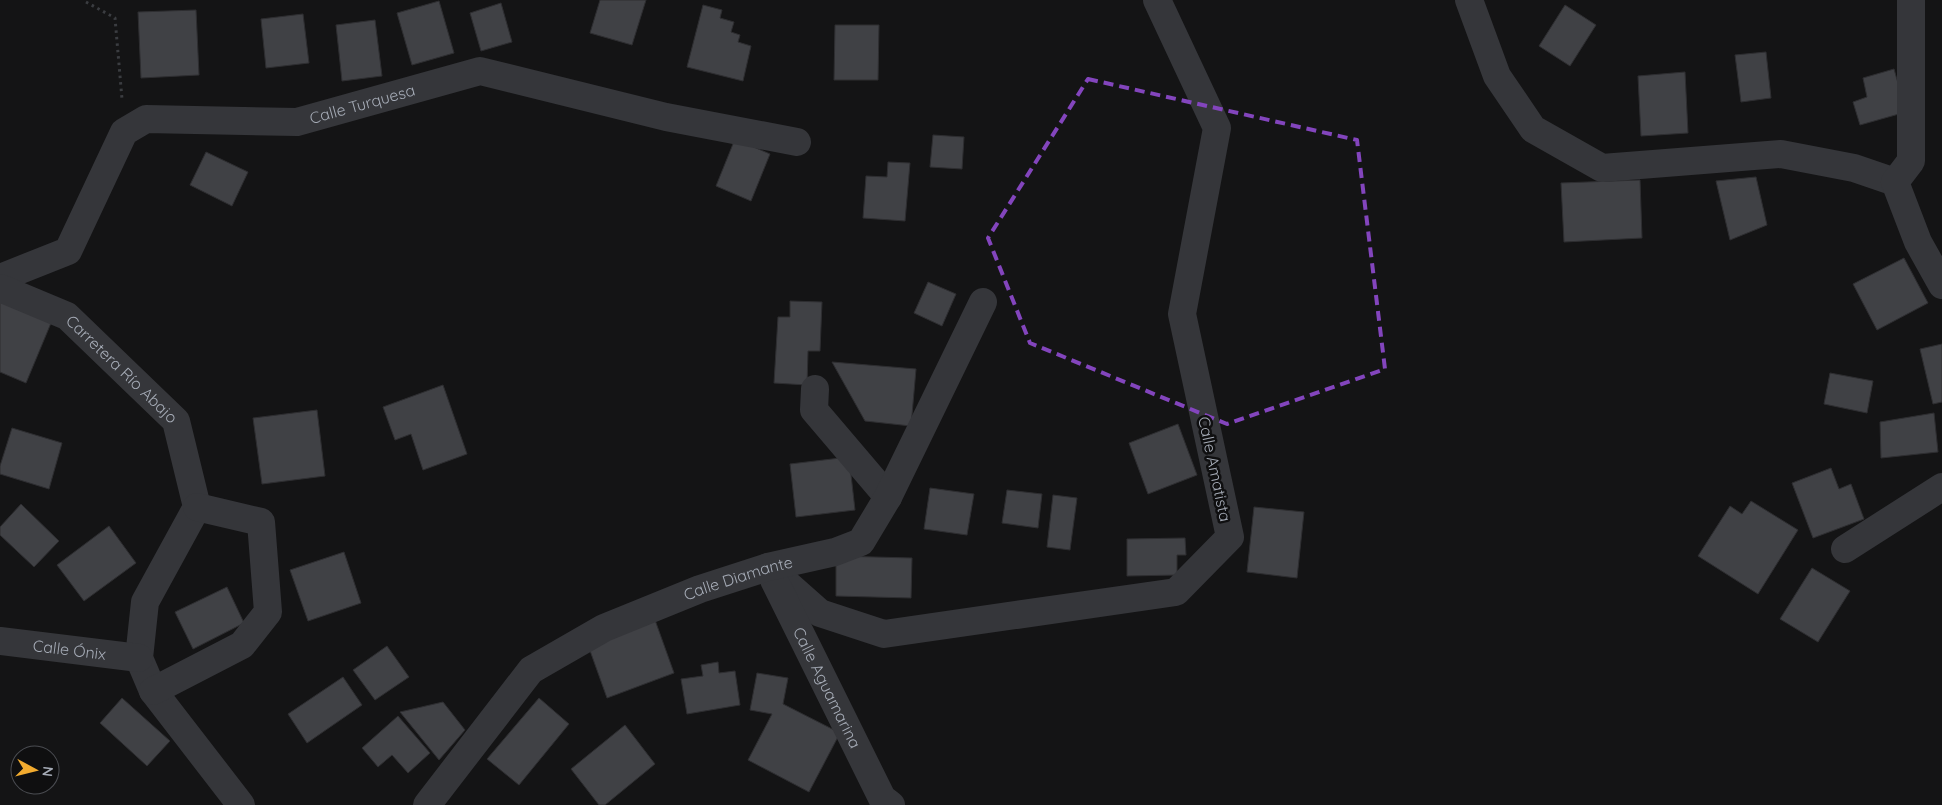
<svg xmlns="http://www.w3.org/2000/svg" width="1942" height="805" font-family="Quicksand,sans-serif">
<rect width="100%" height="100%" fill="#141415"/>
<path fill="#404145" stroke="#2e2e31" d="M600 0H646L632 45 590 33Z
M439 1 454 53 412 65 397 13Z
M501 3 512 42 481 51 470 13Z
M703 5 722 10 720 18 734 22 731 32 740 35 738 42 751 46 743 81 687 67Z
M1565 5 1596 25 1570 66 1539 46Z
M196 10 199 75 141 78 138 12Z
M303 14 309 63 266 68 261 19Z
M375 20 382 76 342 81 336 25Z
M835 25H879L878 80H834Z
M1766 52 1771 98 1741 102 1735 55Z
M1894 69 1906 112 1860 125 1853 102 1867 97 1863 78Z
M1685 72 1688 133 1641 136 1638 76Z
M933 135 964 137 962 169 930 167Z
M735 139 770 154 751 201 716 186Z
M206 152 248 172 232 206 190 185Z
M888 162 910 163 905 221 863 218 866 176 887 177Z
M1756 177 1767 225 1730 240 1716 181Z
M1640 180 1642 238 1564 242 1561 183Z
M1904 258 1928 303 1877 330 1853 284Z
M928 282 956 294 942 326 914 313Z
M790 301 822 302 820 351H808L807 385 774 383 778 317H790Z
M0 302 51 323 26 383 0 372Z
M1942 344V402L1933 404 1920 349Z
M832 362 916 369 911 426 865 421Z
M1830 373 1873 381 1867 413 1824 404Z
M443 385 467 454 423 470 411 434 395 440 383 407Z
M317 410 325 476 262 484 253 418Z
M1934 413 1938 452 1881 458 1880 422Z
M1178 424 1197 475 1148 494 1129 443Z
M12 428 62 443 49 489 0 474V466Z
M849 457 855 510 796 517 790 464Z
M1831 468 1839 489 1851 484 1864 519 1813 538 1792 483Z
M930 488 974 494 967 535 924 529Z
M1007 490 1042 494 1038 528 1002 523Z
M1053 495 1077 498 1070 550 1047 547Z
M1751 501 1798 530 1758 594 1698 556 1730 506 1742 514Z
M21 504 59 541 34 567 0 535V527Z
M1254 507 1304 512 1297 578 1247 572Z
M109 526 136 563 84 601 57 565Z
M1185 538 1186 555H1177V575L1127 576V539Z
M344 552 361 603 308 621 290 570Z
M836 556 912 558 911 598 836 596Z
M1812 568 1850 591 1818 642 1780 619Z
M227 587 244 623 193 649 175 612Z
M655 620 674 673 607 698 588 645Z
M387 646 409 677 375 700 353 670Z
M718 662 719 673 735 671 740 705 687 714 681 679 703 676 701 665Z
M757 673 788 678 783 704 840 733 809 792 748 760 772 714 750 710Z
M343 677 362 705 307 743 288 714Z
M122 698 170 741 147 766 100 723Z
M539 698 569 724 519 785 487 759Z
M443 702 465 730 439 760 400 712Z
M398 716 430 753 408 773 392 755 378 767 362 748Z
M625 725 655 764 605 805H599L571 769Z"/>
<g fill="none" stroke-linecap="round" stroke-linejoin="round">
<path stroke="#3b3d41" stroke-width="3" stroke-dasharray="2.5 4" stroke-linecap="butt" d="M86 2 115 18 122 99"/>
<g stroke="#35363a" stroke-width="28">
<path d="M1469 0 1497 76 1533 129 1602 168 1781 154 1854 168 1895 182"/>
<path d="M1911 0V161L1895 182 1918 242 1942 285"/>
<path id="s1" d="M0 278 68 251 124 132 146 119 297 122 480 71 666 117 797 142"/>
<path id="s2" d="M0 288 67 316 176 421 197 507 145 602 139 658 153 691 241 805"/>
<path d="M815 389 814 410 888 497"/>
<path d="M1845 549 1942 487"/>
<path d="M768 567 820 613 884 634 1176 592 1230 537 1182 314 1217 128 1157 0"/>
<path id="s3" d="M774 580 882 798 891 805"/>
<path id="s4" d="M0 641 139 658"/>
<path d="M153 691 242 645 268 612 261 522 197 507"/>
<path id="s5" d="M427 805 531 670 604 628 700 589 768 567 835 552 861 542 888 497 983 302"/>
</g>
</g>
<path fill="none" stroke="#8345bd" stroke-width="4" stroke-dasharray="10 6" stroke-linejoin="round" d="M1088 79 1357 140 1385 369 1227 424 1030 343 988 238Z"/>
<g text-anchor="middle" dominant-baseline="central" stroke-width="5" stroke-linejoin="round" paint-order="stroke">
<g font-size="16" fill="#a5abb6" stroke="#0f0f10">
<text stroke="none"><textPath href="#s1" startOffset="449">Calle Turquesa</textPath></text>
<text stroke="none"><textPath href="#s2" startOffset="149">Carretera Río Abajo</textPath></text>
<text transform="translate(1215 469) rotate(78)">Calle Amatista</text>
<text stroke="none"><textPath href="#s5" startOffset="398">Calle Diamante</textPath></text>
<text stroke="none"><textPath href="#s4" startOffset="70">Calle Ónix</textPath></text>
<text stroke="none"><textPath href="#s3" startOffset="120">Calle Aguamarina</textPath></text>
</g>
</g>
<g transform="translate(35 770) rotate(97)"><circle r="24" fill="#0f0f10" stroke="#4b4d52"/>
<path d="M0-4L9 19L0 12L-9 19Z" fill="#f2ab2f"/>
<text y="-8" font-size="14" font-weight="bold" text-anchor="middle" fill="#a5abb6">N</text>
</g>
</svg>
